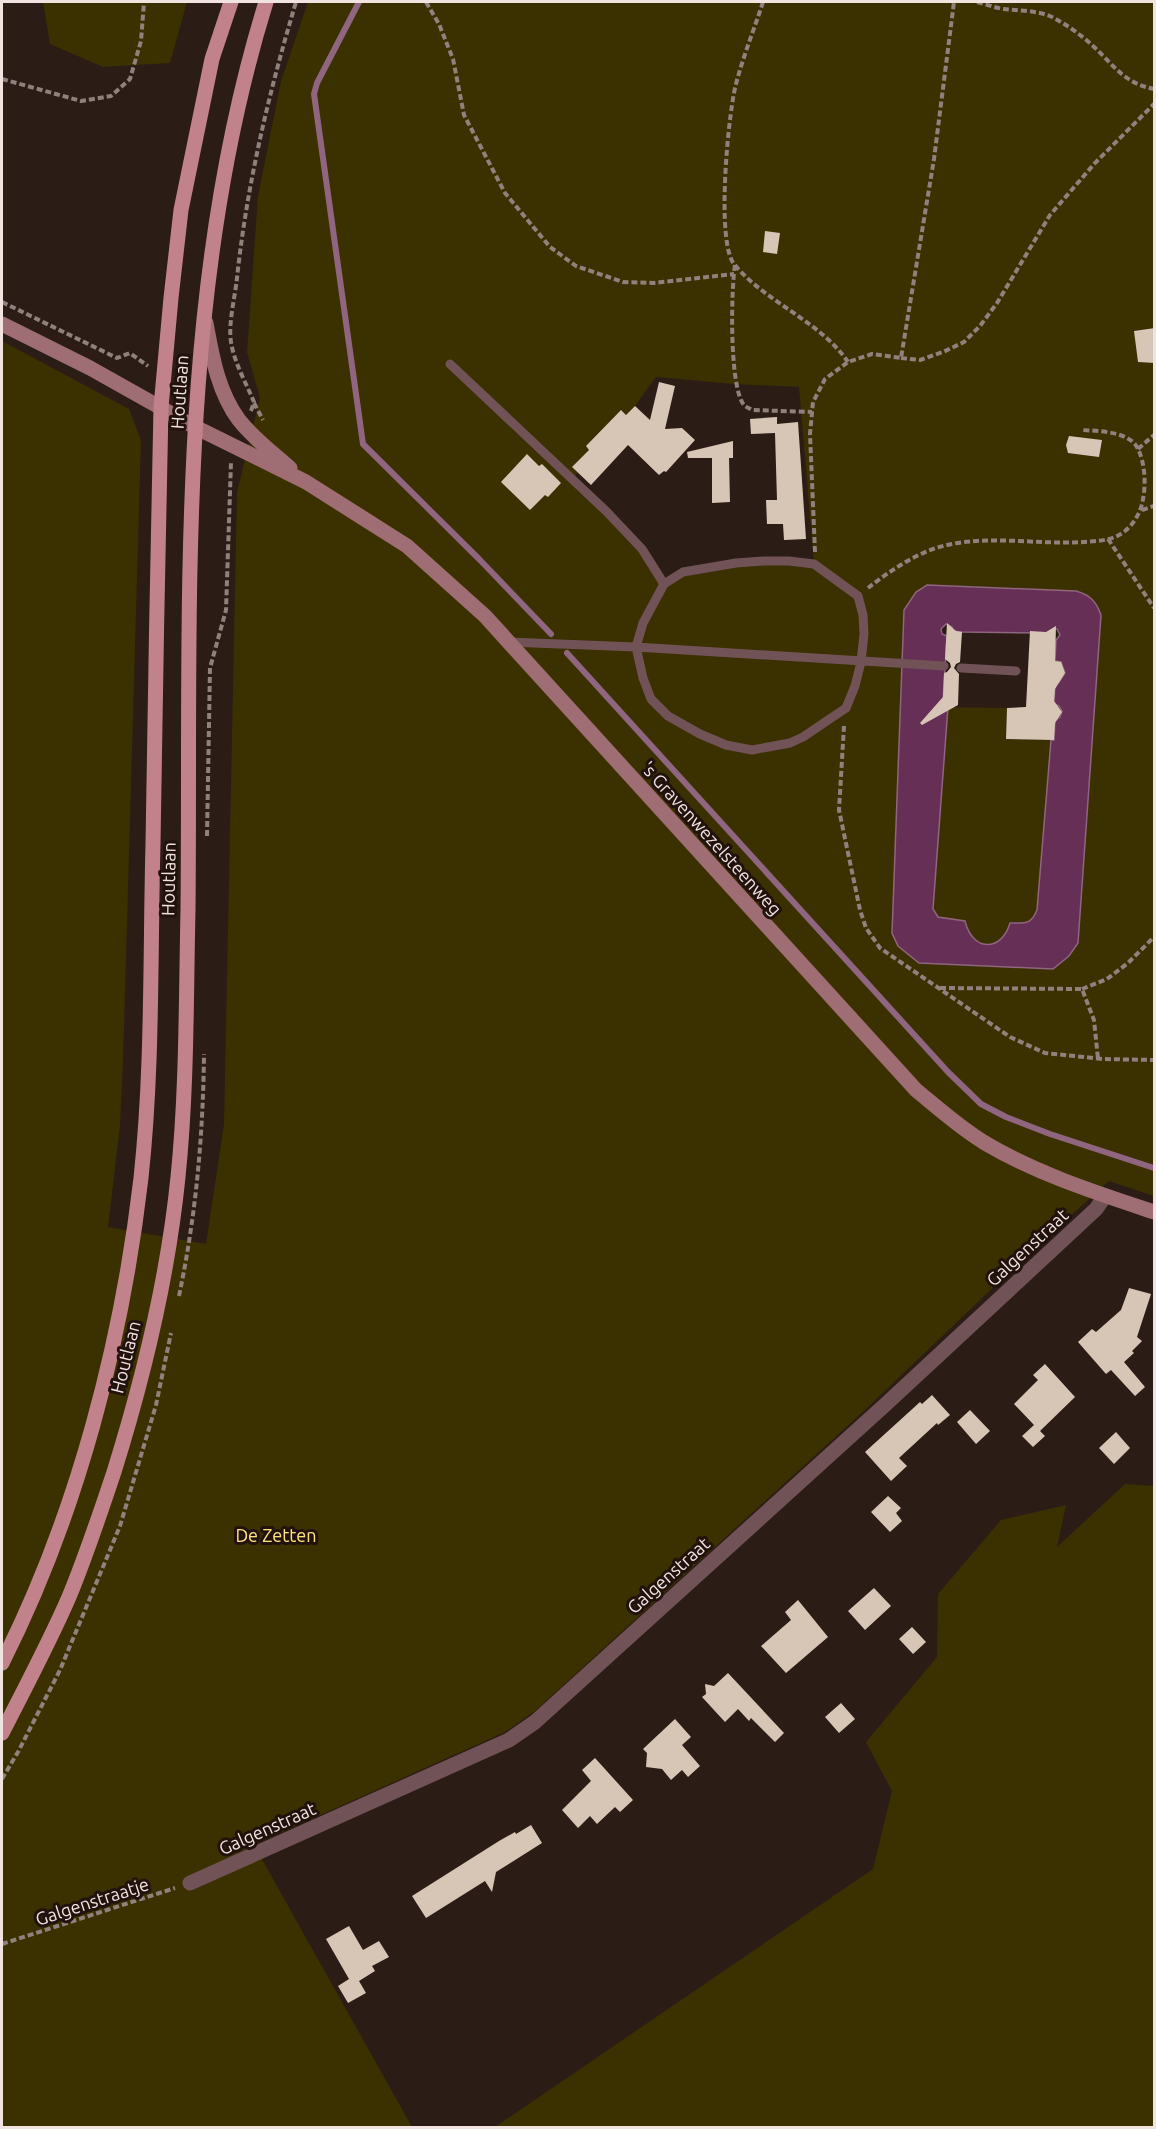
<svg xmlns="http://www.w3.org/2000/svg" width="1156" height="2129" font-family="Ubuntu,sans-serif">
<rect width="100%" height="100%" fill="#2c1c16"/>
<path fill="#3b3000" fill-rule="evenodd" d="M43 2H187L170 63 103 67 50 44Z
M308 2H1154V1196L1109 1181 1024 1258 865 1410 535 1711 505 1732 254 1845 412 2127H2V341L129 409 141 440 123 1062 120 1126 108 1227 206 1244 224 1124 237 492 260 398 247 352 258 196 281 81ZM656 377 733 384 799 387 814 563H736L683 572 664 584 606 511 573 479 578 472 573 466 589 450 586 446 621 410 626 415 635 406ZM904 610 1101 615 1078 943 1069 956 1053 968 892 933Z
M948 707 1007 708 1006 739 1051 740 1037 910C1031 925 1026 923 1010 923 1001 953 972 951 965 921L937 917 933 909Z
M1125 1484 1154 1486V2127H495L873 1869 892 1791 866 1742 937 1657 938 1594 1001 1520 1066 1505 1057 1547Z"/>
<path fill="#662f55" stroke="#8f657f" stroke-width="1.5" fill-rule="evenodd" d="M927 585 1076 591C1090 595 1096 601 1101 615L1078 943 1069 956 1053 969 919 963 898 946 892 933 904 610 916 592ZM946 624 952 627 953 631 962 632 1048 633 1054 628 1057 629 1060 635 1056 640 1055 661 1061 662 1065 673 1059 682H1055L1054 704 1059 706 1062 711 1060 717 1055 721 1054 740H1051L1037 910C1031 925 1025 923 1010 923 1001 953 972 951 965 921L938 917 933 909 948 707 943 701 947 636 942 634 941 629Z"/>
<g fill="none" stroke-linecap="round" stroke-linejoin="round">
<path stroke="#8f657f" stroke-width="6" d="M359 2 317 83 314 94 363 444 479 559 551 634
M567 653 948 1072 981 1104 1006 1117 1050 1134 1154 1168"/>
</g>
<path fill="#d7c6b6" d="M765 231 780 233 777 254 763 252Z
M1155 328V363L1138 362 1134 331Z
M659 382 675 386 665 429 682 428 695 440 666 472 664 471 659 475 628 445 591 485 572 467 589 450 586 446 621 410 626 415 635 406 650 420Z
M777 417V424L798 422 806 539 784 540 783 524H767L766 500H777L775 433 751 434 750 419Z
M1069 436 1102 440 1099 457 1068 453 1066 445Z
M733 441V458H729L730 502 712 503V458H688L687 452Z
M527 454 539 466 542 464 561 483 548 497 545 495 530 510 501 482Z
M947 623 956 631 962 632 960 662 956 664 954 668 959 674 958 705 922 725 920 723 943 697 944 673 947 672 951 667 950 663 945 659Z
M1056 626 1055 661 1061 662 1065 673 1055 689 1054 701 1062 712 1055 723 1054 740 1006 739 1007 708 1026 707 1030 631 1046 632Z
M1129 1288 1151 1294 1137 1337 1142 1341 1132 1351 1134 1353 1124 1362 1145 1387 1135 1396 1111 1370 1106 1374 1078 1342 1092 1329 1096 1332 1121 1310Z
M1045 1364 1075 1397 1040 1431 1045 1436 1033 1447 1022 1436 1034 1425 1014 1404 1038 1380 1033 1375Z
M932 1395 950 1415 938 1425 937 1423 899 1458 907 1466 891 1481 865 1452 920 1402 922 1404Z
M970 1410 990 1431 976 1444 957 1422Z
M1116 1432 1130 1448 1114 1464 1099 1448Z
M888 1496 901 1508 896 1513 902 1521 890 1532 871 1512Z
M874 1588 891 1606 865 1630 848 1611Z
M798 1600 828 1637 786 1673 761 1646 791 1620 785 1612Z
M912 1627 926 1642 913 1654 899 1639Z
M728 1673 784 1733 775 1742 751 1718 749 1721 738 1709 725 1722 702 1697 706 1694 705 1684 714 1686Z
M841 1703 855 1719 839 1733 825 1717Z
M675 1719 691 1737 682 1745 700 1766 688 1777 682 1770 671 1780 662 1769 646 1767 647 1753 643 1749Z
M595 1758 633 1800 620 1812 615 1807 597 1824 590 1816 578 1828 562 1810 591 1781 582 1770Z
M531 1825 542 1843 496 1872 492 1892 485 1881 426 1918 412 1896 499 1841 515 1832 516 1834Z
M349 1926 363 1950 379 1941 389 1957 372 1966 375 1971 359 1981 366 1993 348 2003 338 1986 349 1979 326 1939Z"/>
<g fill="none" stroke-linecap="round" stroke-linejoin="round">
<path stroke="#90817d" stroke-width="4" stroke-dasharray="6 3" stroke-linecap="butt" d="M426 2 439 24 453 59 464 115 505 193 550 247 576 266 623 282 654 283 734 274
M763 2C754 30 742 59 735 88 728 119 716 241 734 264 766 303 819 320 848 362
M977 2C986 4 995 8 1004 9 1020 11 1039 10 1054 18 1067 25 1081 35 1092 45 1113 64 1123 83 1154 89
M2 79 81 101 111 96 130 79 141 41 144 2
M735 265C731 290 729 387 744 405 746 407 749 408 752 410L812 412
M2 302 117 358 130 353 148 366
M901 358 920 360 943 352 964 342 980 326 997 303 1050 215 1095 163 1154 104
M254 403 263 420
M251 411 254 402C246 383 234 362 231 342 228 324 235 297 237 278 247 184 269 92 296 2
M1138 449 1154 435
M1142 510 1154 506
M1108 539 1154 608
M815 552 810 434 813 402 825 379 848 362 872 354 901 358 934 159 954 2
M868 588C891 570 919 551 947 545 992 535 1039 545 1084 542 1096 541 1108 541 1119 535 1132 528 1141 513 1143 499 1146 484 1145 463 1138 449 1130 431 1098 431 1081 430
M844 726 839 810 860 910 866 928 880 948 1010 1037 1045 1053 1103 1059 1154 1060
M207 836 210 668 226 610 231 462
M940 988 1082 989 1094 1020 1098 1059
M1082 989 1107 979 1128 963 1154 937
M179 1296C196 1215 203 1137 204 1054
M2 1779 18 1752 60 1670 120 1526 156 1405 171 1333
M2 1944 175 1888"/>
<path stroke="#715256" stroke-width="9" d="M450 364 606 511 642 549 664 584
M763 561H789L814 564 858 596 863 615 864 634 861 662 855 686 846 708 803 737 790 743 752 750 726 745 700 734 668 716 651 699 643 678 636 647 643 623 664 584 683 572 736 563Z
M509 642 636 647 944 666
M961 668 1016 671"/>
<path stroke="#715256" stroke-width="15" d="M190 1883 509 1740 535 1722 886 1404 1096 1209 1105 1196"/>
<path stroke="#9f6d74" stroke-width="15" d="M206 323C212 356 218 392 239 420 253 438 273 453 290 468
M2 324 90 368 195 427 306 482 407 546 485 616 916 1090C938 1108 960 1128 985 1143 1037 1174 1097 1193 1154 1212"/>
<path stroke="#c2828c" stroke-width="15" d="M2 1663C77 1515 122 1342 141 1178 153 1067 150 955 153 844 155 698 158 553 161 407L171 298 181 210 212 59 231 2
M2 1733C25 1688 49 1643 69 1597 86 1556 100 1514 114 1472 144 1376 168 1277 178 1177 187 1089 186 999 188 910 191 607 175 295 266 2"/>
</g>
<g text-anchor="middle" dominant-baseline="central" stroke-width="6" stroke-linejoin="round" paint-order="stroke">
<g font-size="18" fill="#f0e3e0" stroke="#22120d">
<text transform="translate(179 392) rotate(-86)">Houtlaan</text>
<text transform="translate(712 838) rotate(48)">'s Gravenwezelsteenweg</text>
<text transform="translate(168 879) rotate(-89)">Houtlaan</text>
<text transform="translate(1027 1247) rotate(-43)">Galgenstraat</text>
<text transform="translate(125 1357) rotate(-76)">Houtlaan</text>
<text transform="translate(668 1575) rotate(-42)">Galgenstraat</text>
<text transform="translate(267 1828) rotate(-24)">Galgenstraat</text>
<text transform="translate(92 1901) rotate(-18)">Galgenstraatje</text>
</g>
<g font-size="18" fill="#fee47f" stroke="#22120d">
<text x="276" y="1535">De Zetten</text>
</g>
</g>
<rect width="1156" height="2129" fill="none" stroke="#f0e3e0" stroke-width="6"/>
</svg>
